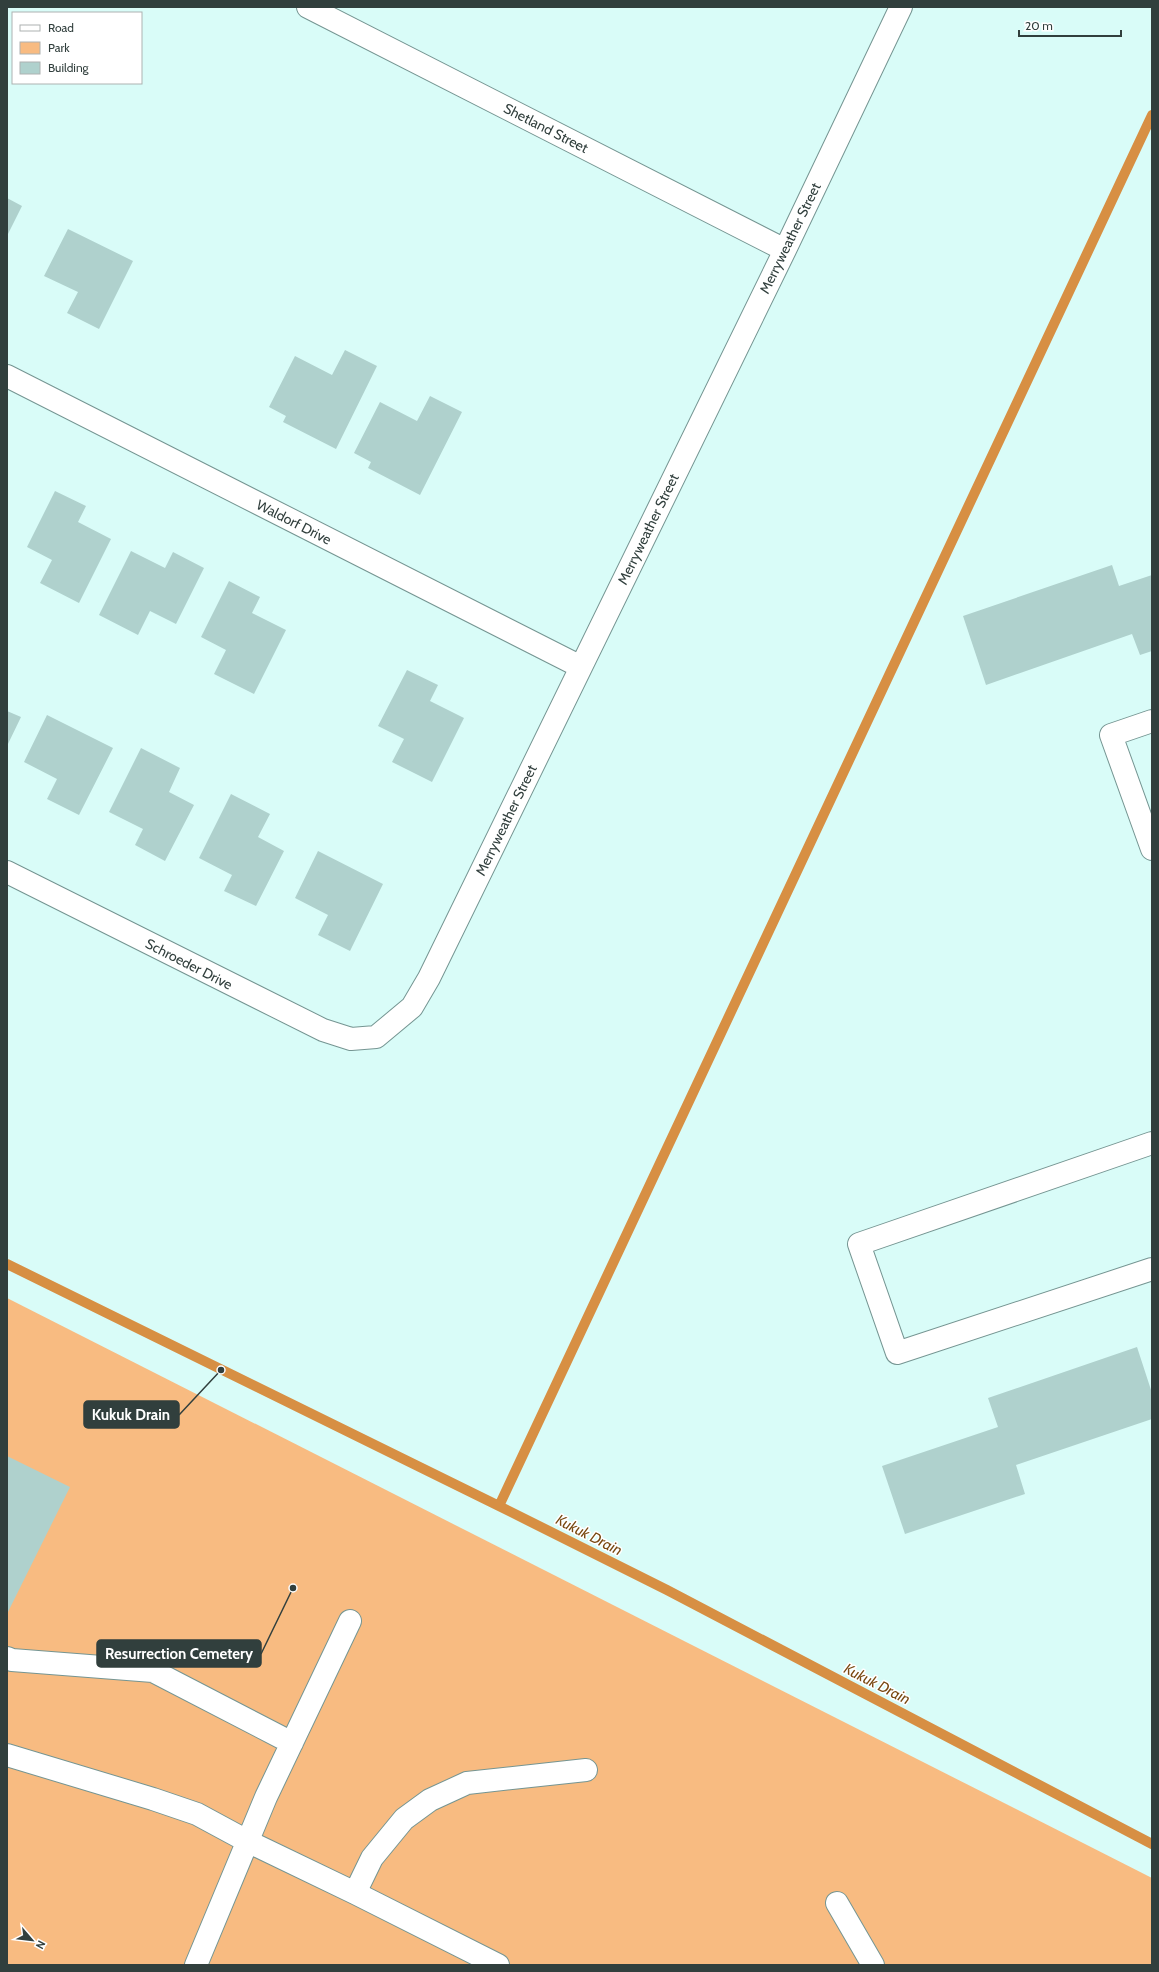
<svg xmlns="http://www.w3.org/2000/svg" width="1159" height="1972" font-family="Cabin,sans-serif">
<rect width="100%" height="100%" fill="#d9fcf8"/>
<path fill="#f8bb81" d="M7 1298 1152 1878V1965H7Z"/>
<g fill="none" stroke-linecap="round" stroke-linejoin="round">
<path stroke="#d78f43" stroke-width="10" d="M7 1264 499 1506 667 1590 1152 1844
M499 1506 1152 115"/>
</g>
<path fill="#afd1cd" d="M7 198 22 206 7 236Z
M68 229 133 261 99 329 67 313 78 292 44 276Z
M345 350 377 366 336 449 283 422 286 416 269 407 295 356 332 375Z
M430 396 462 412 420 495 368 468 371 462 354 453 380 402 417 421Z
M55 491 86 506 78 522 111 539 79 603 40 583 52 560 27 547Z
M131 551 165 568 173 552 204 568 176 624 150 611 138 635 99 615Z
M1112 565 1119 586 1152 575V651L1140 655 1132 634 986 685 963 616Z
M229 581 260 597 252 613 286 630 254 694 214 674 226 650 201 637Z
M407 670 438 685 430 701 464 718 432 782 392 762 404 739 378 726Z
M7 711 21 717 7 746Z
M47 715 113 748 79 815 47 799 57 779 24 762Z
M141 748 180 768 169 792 194 805 165 861 135 845 143 829 109 812Z
M231 794 270 814 258 837 284 851 256 906 224 891 232 875 199 858Z
M318 851 383 884 350 951 318 935 328 915 295 898Z
M1137 1347 1152 1393V1419L1016 1465 1025 1494 905 1534 882 1466 998 1427 988 1398Z
M7 1456 70 1487 7 1614Z"/>
<g fill="none" stroke-linecap="round" stroke-linejoin="round">
<g stroke="#759592" stroke-width="24">
<path id="minor" d="M308 7 785 250
M7 376 581 667
M1152 721 1111 735 1152 849
M7 872 323 1030 351 1039 376 1037 412 1007 429 978 785 250 901 7
M1152 1143 859 1244 897 1353 1152 1269
M7 1658 12 1660 153 1671 292 1743
M7 1755 153 1799 197 1814 247 1841 355 1893 498 1965
M355 1893 372 1858 404 1819 430 1800 467 1783 586 1770
M837 1903 873 1965
M196 1965 266 1797 350 1621"/>
</g>
<use href="#minor" stroke="#fff" stroke-width="22"/>
</g>
<g text-anchor="middle" dominant-baseline="central" stroke-width="3" stroke-linejoin="round" paint-order="stroke">
<g font-size="14" fill="#313f3d" stroke="#fff">
<text transform="translate(546 128) rotate(27)">Shetland Street</text>
<text transform="translate(790 238) rotate(-64)">Merryweather Street</text>
<text transform="translate(294 522) rotate(27)">Waldorf Drive</text>
<text transform="translate(648 529) rotate(-64)">Merryweather Street</text>
<text transform="translate(506 820) rotate(-64)">Merryweather Street</text>
<text transform="translate(189 964) rotate(27)">Schroeder Drive</text>
</g>
<g font-size="15" font-style="italic" fill="#794911" stroke="#fff">
<text transform="translate(589 1535) rotate(27)">Kukuk Drain</text>
<text transform="translate(877 1684) rotate(27)">Kukuk Drain</text>
</g>
</g>
<path fill="none" stroke="#313f3d" stroke-width="1.5" d="M221 1370L179 1415M293 1588L261 1654"/>
<g fill="#313f3d" stroke="#fff" stroke-width="1.5">
<circle cx="221" cy="1370" r="4"/>
<circle cx="293" cy="1588" r="4"/>
</g>
<g fill="#313f3d" stroke="#313f3d" stroke-width="1.5">
<rect x="84" y="1401" width="95" height="27" rx="4"/>
<rect x="97" y="1640" width="164" height="27" rx="4"/>
</g>
<g font-size="15" text-anchor="middle" font-weight="bold" fill="#fff">
<text x="131" y="1420">Kukuk Drain</text>
<text x="179" y="1659">Resurrection Cemetery</text>
</g>
<rect width="1159" height="1972" fill="none" stroke="#313f3d" stroke-width="16"/>
<rect x="12" y="12" width="130" height="72" fill="#ffffff" stroke="#adb2b1"/>
<rect x="20" y="25" width="20" height="6" fill="#ffffff" stroke="#adb2b1"/>
<text x="48" y="32" font-size="12" fill="#313f3d">Road</text>
<rect x="20" y="42" width="20" height="12" fill="#f8bb81" stroke="#adb2b1"/>
<text x="48" y="52" font-size="12" fill="#313f3d">Park</text>
<rect x="20" y="62" width="20" height="12" fill="#afd1cd" stroke="#adb2b1"/>
<text x="48" y="72" font-size="12" fill="#313f3d">Building</text>
<g transform="translate(32 1940) rotate(118)" stroke="#ffffff" stroke-width="3" paint-order="stroke">
<path d="M0-3L7 15L0 10L-7 15Z" fill="#313f3d"/>
<text y="-6" font-size="11" font-weight="bold" text-anchor="middle" fill="#313f3d">N</text>
</g>
<path d="M1019 30v6h102v-6" fill="none" stroke="#313f3d" stroke-width="2"/>
<text x="1025" y="30" font-size="12" fill="#313f3d" stroke="#ffffff" stroke-width="3" paint-order="stroke">20 m</text>
</svg>
